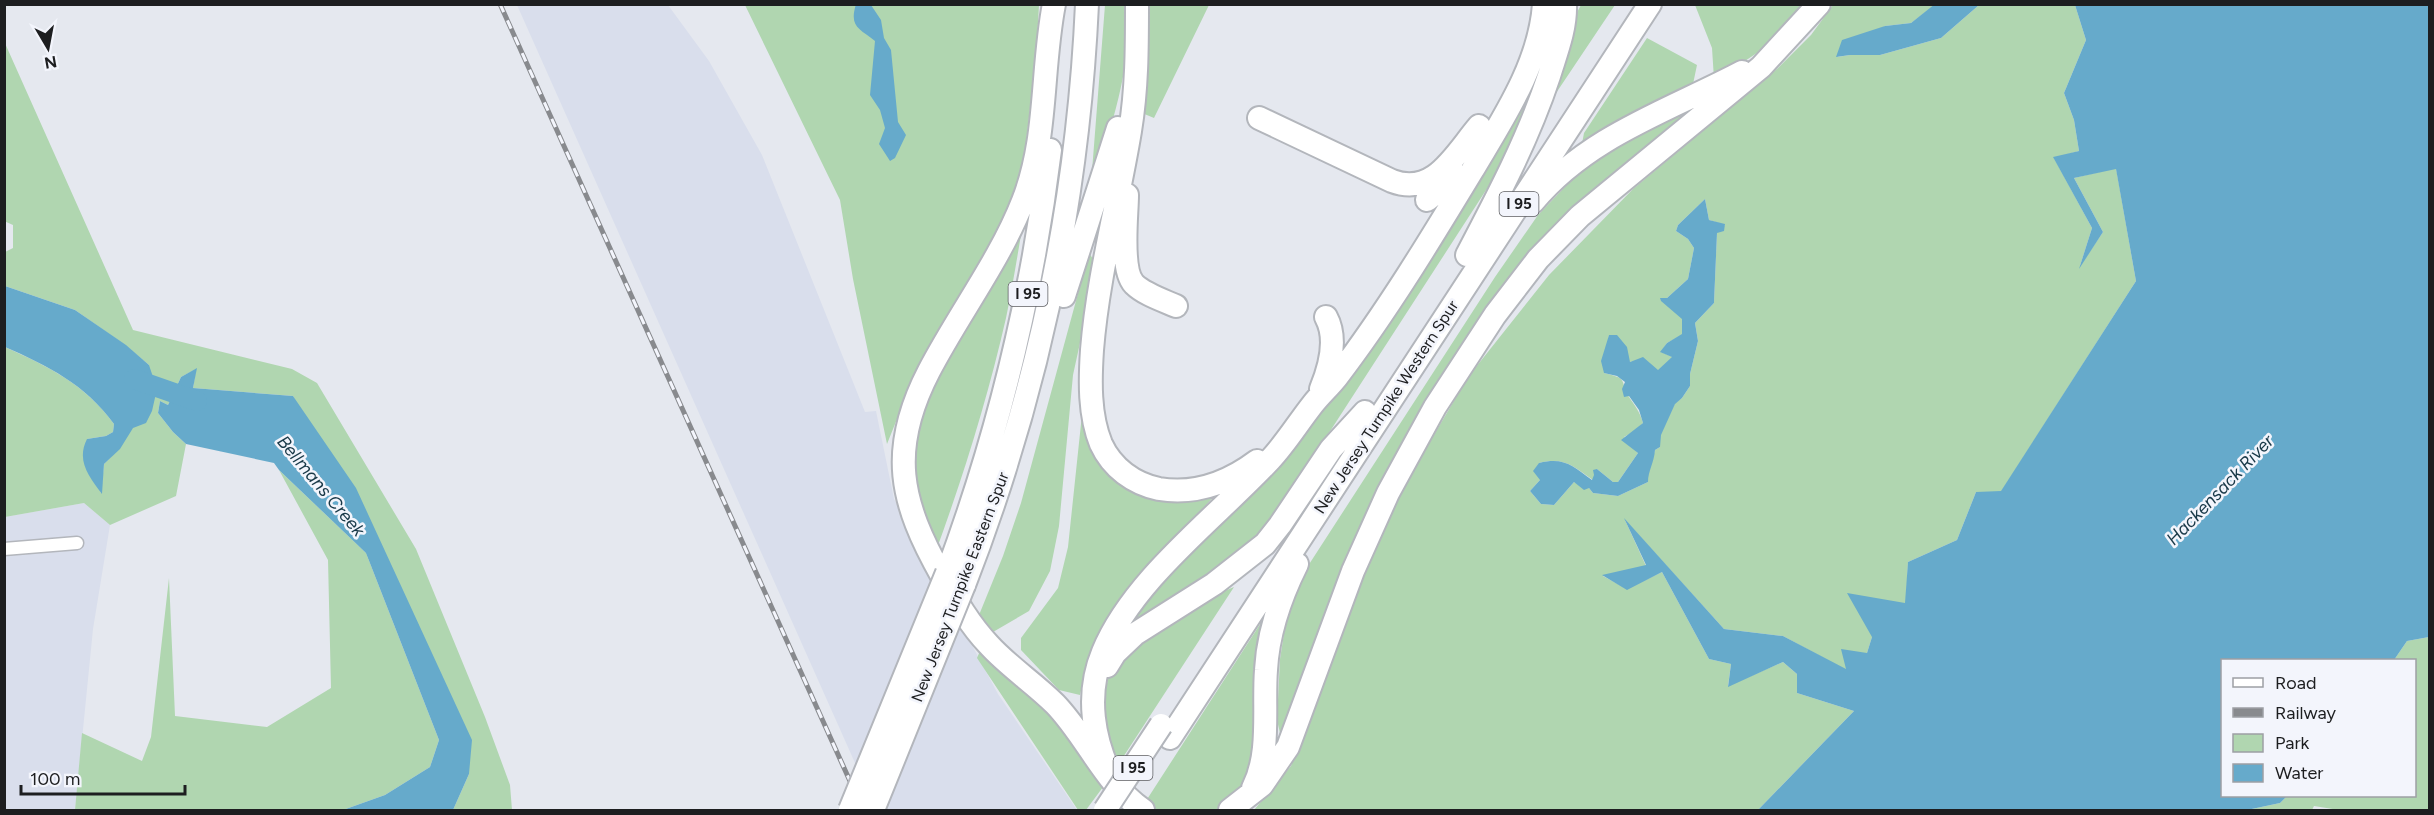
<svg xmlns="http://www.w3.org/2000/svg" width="2434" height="815" font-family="Figtree,sans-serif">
<rect width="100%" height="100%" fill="#e5e8ef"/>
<path fill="#d9deec" d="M517 5H668L709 61 762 155 865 412 876 411 894 499 998 694 1077 810H876Z
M84 503 110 525 93 629 75 810H5V517Z"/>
<path fill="#b0d6b0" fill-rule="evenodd" d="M745 5H1039L1036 59 1024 158 1010 206 909 389 887 444 853 279 840 200Z
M1105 5H1129C1131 68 1113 120 1095 180L1092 171Z
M1147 5H1209L1154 118 1142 113Z
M1581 5H1615L1538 120 1569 27Z
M1695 5H1809C1782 38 1751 59 1714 79L1712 48Z
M1833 5H1935L1911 23 1885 26 1837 57 1850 55H1880L1941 38 1979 5H2075L2086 40 2064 93 2074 120 2079 151 2054 158 2092 228 2080 266 2103 232 2074 178 2116 168 2136 281 2001 492H1976L1957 540 1908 562 1906 603 1872 637 1867 653 1846 670 1783 636 1724 629 1625 520 1646 566 1603 576 1627 589 1662 572 1709 659 1731 664 1728 686 1783 662 1797 674V693L1854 711 1758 810H1254L1291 766 1350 598 1405 484 1468 377 1549 275 1633 189 1778 68 1811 35ZM1705 199 1709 220 1725 225 1717 232 1714 303 1695 323 1698 341 1690 374V386L1682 398 1675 403 1660 435V447L1655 450 1648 474V482L1618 496 1593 493 1589 488 1574 482 1554 505 1541 504 1530 491 1540 480 1539 463C1565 457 1572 466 1593 480L1597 469 1613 482H1618L1638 453 1624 437 1635 431 1643 423C1640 412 1635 406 1629 397 1619 379 1629 379 1604 373L1609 335 1630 362 1639 360 1658 371 1673 357 1661 352 1667 343 1682 335V318L1662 301 1661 298H1667L1688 279 1694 248 1688 239 1676 231 1678 225Z
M1647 38 1697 65 1693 84 1581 149 1584 133Z
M4 41 133 330 292 369 317 383 416 549 485 717 510 785 512 810H453L469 774 293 396 193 388 196 369 181 377 168 405 160 401 158 413 173 432 186 444 176 496 110 525 84 503 5 517V347C49 367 85 384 114 424L113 432 106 436 87 439 101 493 104 464C138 431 138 409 149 365L125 345 75 310 5 286V252L13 248V225L4 221Z
M1543 61 1517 134 1490 184 1303 473 1263 530 1209 577 1135 620 1131 615 1285 452Z
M1721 93 1598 195 1441 386 1283 746 1277 720 1280 659 1288 608 1306 569 1495 277 1538 215 1587 164 1633 135Z
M1024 218C1018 251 1013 285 1006 318 988 397 964 474 936 551L922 525 910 443 924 395Z
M1089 253 1097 265 1073 375 1059 526 1050 571 1029 611 993 632 977 620 1003 556 1021 503Z
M1085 386 1107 463 1215 495 1111 612 1089 656 1080 695 1059 690 1021 650V638L1058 588 1068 547Z
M279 470 366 553 439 740 430 767 385 795 343 810H75L82 733 142 761 151 737 169 578 175 716 267 727 331 688 328 560Z
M1234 587 1116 768 1107 749 1103 699 1110 672 1124 652 1196 603Z
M1275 601 1259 746 1242 791 1218 810H1154L1144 804Z
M2429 637V810H2339L2314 806 2312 810H2247L2280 803 2287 796H2414V660H2394L2407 641Z
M980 651 1051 714 1103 787 1086 810H1078L977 658Z"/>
<path fill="#66aacb" d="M856 4 871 5 881 20 884 38 891 50 898 122 906 135 895 158 890 161 879 144 885 128 880 110 870 95 875 41C859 28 849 27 856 4Z
M1935 4 1979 5 1941 38 1880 55H1850L1836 57 1842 40 1885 26 1911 23Z
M2075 5H2429V637L2407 641 2394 660H2222V796H2287L2280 803 2247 810H1758L1854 711 1797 693V674L1783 662 1728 687 1731 664 1709 659 1662 572 1627 590 1602 575 1646 565 1624 518 1724 629 1783 636 1846 669 1841 649 1867 653 1872 637 1847 593 1905 603 1908 562 1957 540 1976 492 2001 491 2136 281 2116 169 2074 178 2103 232 2079 269 2092 228 2053 157 2079 151 2074 120 2064 93 2086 40Z
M1705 199 1709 220 1725 224 1724 231 1717 233 1714 303 1695 323 1698 341 1690 374V386L1682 398 1675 404 1661 435 1660 447 1655 450C1654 463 1648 471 1648 482L1618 496 1593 493 1589 488 1584 490 1574 482 1554 505 1541 504 1530 491 1540 480 1533 471 1539 463C1565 457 1572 466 1592 480L1594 475 1593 470 1597 469 1613 482H1618L1638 453 1621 440 1643 423 1639 410 1629 396 1624 397 1622 389 1625 382 1617 376 1604 373 1601 361 1609 335H1617L1627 347 1630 362 1643 357 1658 370 1672 357 1660 352 1667 343 1682 334V319L1661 301 1660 298H1667L1688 279 1694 248 1688 239 1676 231 1678 225Z
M5 286 75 310 126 345 149 365 157 389 152 411 146 423 133 428 120 449 104 464 102 494C89 476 76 461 87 439L106 436 113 432 114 424C85 384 48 366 5 347Z
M197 368 193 388 293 396 356 488 472 740 469 774 453 810H343L385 795 430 767 439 740 366 553 279 470 274 463 186 444 173 432 158 413 160 401 168 405 181 377Z"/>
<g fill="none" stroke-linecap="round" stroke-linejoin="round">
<path stroke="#66aacb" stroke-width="20" d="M134 379 197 401"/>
<g stroke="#b3b6bc" stroke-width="15">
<path id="street" d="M4 549 77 543"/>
</g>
<g stroke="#b3b6bc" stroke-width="26">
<path id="highway" d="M1054 4C1041 70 1048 138 1023 201 1000 260 958 315 929 371 888 450 900 502 942 576 956 601 970 625 989 645 1009 667 1034 683 1055 704 1087 737 1104 783 1143 810
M1137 4C1137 47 1137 89 1130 131 1118 204 1098 275 1092 350 1090 380 1089 415 1101 444 1112 468 1134 484 1159 489 1195 495 1229 482 1257 461
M1259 118 1392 181C1434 197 1455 154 1479 126
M1127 195C1127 216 1120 269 1134 284 1144 294 1162 300 1176 306
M1427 200 1438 191 1452 170
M1533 202C1588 136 1668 111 1742 72
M1467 255C1498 196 1528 139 1549 76 1556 53 1566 29 1565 4
M1064 296 1118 128
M1321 389C1330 367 1338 339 1326 317
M947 573C998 436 1032 295 1050 150
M964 585C1036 400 1078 203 1087 4
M1107 666 1115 653 1135 634 1214 584 1265 544 1280 525 1331 449 1365 412
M1170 738 1650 4
M1114 782C1093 741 1085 695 1103 652 1133 579 1217 517 1270 460 1286 443 1298 423 1313 404 1320 395 1330 386 1337 377 1388 310 1432 237 1475 166 1504 117 1540 63 1544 4
M1253 788C1271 753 1263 708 1266 670 1268 632 1280 598 1297 564
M1230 810 1262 785 1288 747 1353 571 1388 493 1435 407 1495 315 1538 259 1580 216 1761 67 1819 4"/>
</g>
<use href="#street" stroke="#fff" stroke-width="12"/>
<use href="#highway" stroke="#fff" stroke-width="22"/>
<g stroke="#888a8e" stroke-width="5">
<path id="rail" d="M500 4 863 810"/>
</g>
<use href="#rail" stroke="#f3f5fc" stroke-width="3" stroke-dasharray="9" stroke-linecap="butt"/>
<g stroke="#b3b6bc" stroke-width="26" stroke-linecap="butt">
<path id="highway-bridge" d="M850 810 947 573
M873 810 964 585
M1105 810 1161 725"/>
</g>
<use href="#highway-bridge" stroke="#fff" stroke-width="22"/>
</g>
<g text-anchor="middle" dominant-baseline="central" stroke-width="5" stroke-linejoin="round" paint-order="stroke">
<g fill="#f3f5fc" stroke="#5d5e62" stroke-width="1.5">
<rect x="1499.5" y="192" width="39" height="24" rx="4.5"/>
<rect x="1008.5" y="282" width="39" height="24" rx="4.5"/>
<rect x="1113.5" y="756" width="39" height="24" rx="4.5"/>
</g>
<g font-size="15" font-weight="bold" fill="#1d1e20">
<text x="1519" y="204">I 95</text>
<text x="1028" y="294">I 95</text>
<text x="1133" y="768">I 95</text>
</g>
<g font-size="16" fill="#1d1e20" stroke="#f3f5fc">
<text transform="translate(1386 407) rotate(-57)">New Jersey Turnpike Western Spur</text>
<text transform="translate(960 587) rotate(-69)">New Jersey Turnpike Eastern Spur</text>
</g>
<g font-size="18" font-style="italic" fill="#193948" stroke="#f3f5fc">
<text transform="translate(321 486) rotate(50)">Bellmans Creek</text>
<text transform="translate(2220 490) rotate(-46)">Hackensack River</text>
</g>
</g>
<rect width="2434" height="815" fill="none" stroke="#1d1e20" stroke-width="12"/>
<rect x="2221" y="659" width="195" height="138" fill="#f3f5fc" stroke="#9d9fa4" stroke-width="1.5"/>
<rect x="2233" y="678" width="30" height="9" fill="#ffffff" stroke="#9d9fa4" stroke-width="1.5"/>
<text x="2275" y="689" font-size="18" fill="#1d1e20">Road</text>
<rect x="2233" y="708" width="30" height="9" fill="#888a8e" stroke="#9d9fa4" stroke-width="1.5"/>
<text x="2275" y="719" font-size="18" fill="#1d1e20">Railway</text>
<rect x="2233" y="734" width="30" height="18" fill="#b0d6b0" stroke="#9d9fa4" stroke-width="1.5"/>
<text x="2275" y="749" font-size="18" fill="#1d1e20">Park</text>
<rect x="2233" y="764" width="30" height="18" fill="#66aacb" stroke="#9d9fa4" stroke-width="1.5"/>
<text x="2275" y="779" font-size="18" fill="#1d1e20">Water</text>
<g transform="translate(48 48) rotate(170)" stroke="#f3f5fc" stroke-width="4.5" paint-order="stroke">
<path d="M0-4.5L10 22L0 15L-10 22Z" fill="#1d1e20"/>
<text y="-9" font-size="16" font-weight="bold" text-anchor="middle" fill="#1d1e20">N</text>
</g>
<path d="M21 785v9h164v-9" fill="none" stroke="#1d1e20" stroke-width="3"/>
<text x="30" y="785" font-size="18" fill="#1d1e20" stroke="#f3f5fc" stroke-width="4.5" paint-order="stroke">100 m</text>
</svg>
